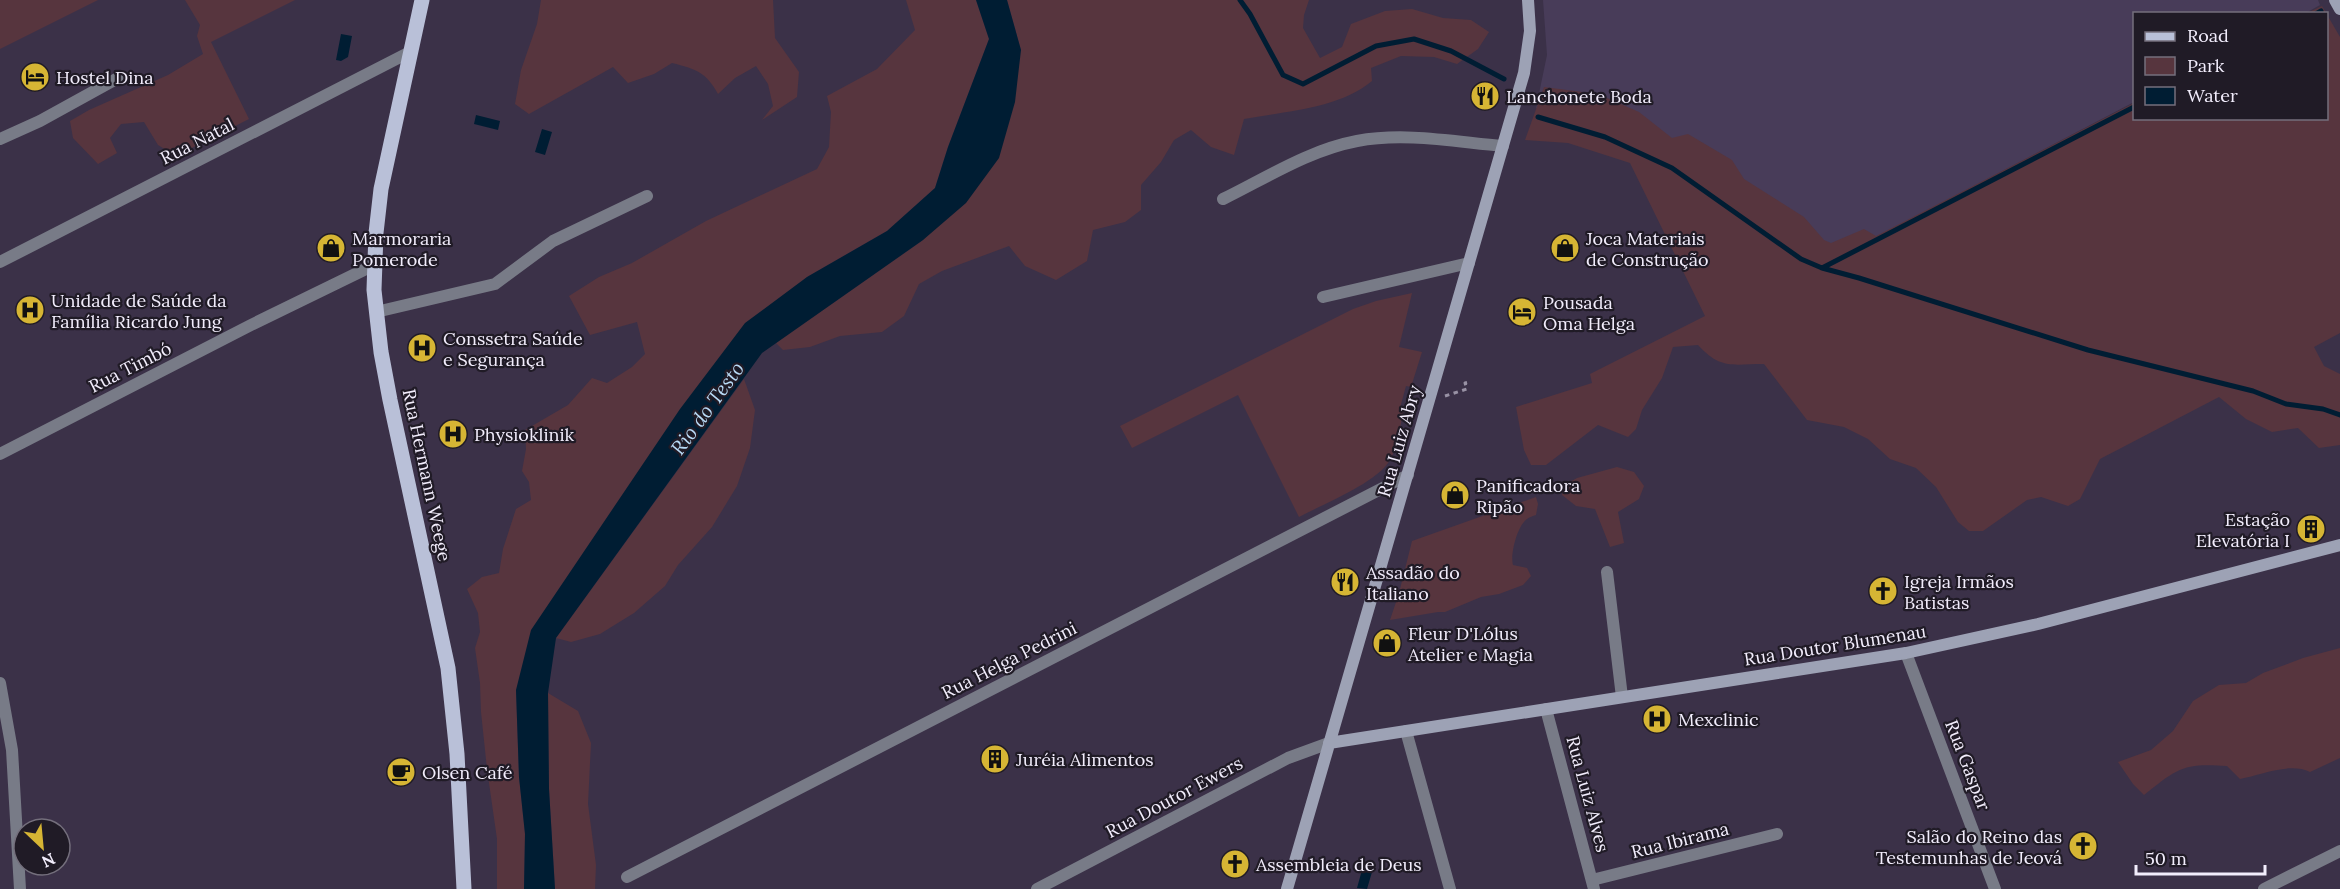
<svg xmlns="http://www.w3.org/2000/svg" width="2340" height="889" font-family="Lora,serif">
<rect width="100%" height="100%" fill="#3b3148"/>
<path fill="#483c59" d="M1543 0H2318L2320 5 2304 14H2134V102L1821 266 1593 125 1536 108 1547 55Z"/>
<path fill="#57353e" d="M0 0H98L0 49Z
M185 0H295L211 42 249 119 176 156 158 145 144 122 121 124 110 138 117 153 98 164 73 138 70 121 89 110 168 75 203 54 197 36 200 25Z
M541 0H773L775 38 799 72 797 97 762 120 773 106 768 84 756 66 735 78 718 94C706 72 696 69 672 63L654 74 628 83 613 67 529 114 515 104 521 70 537 24Z
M906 0H976L989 39 948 147 935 188 887 231 807 277 516 690 519 777 525 834 524 889H497V839L487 769 481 712 480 683 475 648 480 632 478 613 467 589 482 577 499 573 503 549 516 509 531 500 529 482 522 471 526 449 525 430 568 405 592 378 607 383 632 367 645 354 637 322 590 335 569 296 599 277 632 263 706 221 817 169 829 147 831 112 827 96 877 69 915 30Z
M1007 0H1309L1304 15 1303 28 1320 58 1342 47 1351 24 1385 11 1412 9 1443 18 1471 20 1489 32 1478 49 1457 64 1434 57 1401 56 1371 68 1372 81C1338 109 1286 111 1244 119L1234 155 1211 147 1191 130 1174 140 1161 162 1141 185V210L1125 222 1093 230 1087 261 1056 280 1025 266 1009 246 942 271 919 284 904 316 882 332 840 336 810 347 783 350 776 343 923 240 1021 50Z
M2322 6 2340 37V333L2314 347 2324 366 2340 374V445L2319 448 2298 428 2272 432 2246 419 2219 397 2100 459 2080 499 2068 506 2041 497 2027 500 1983 531H1969L1958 522 1936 487 1916 468 1890 459 1868 439 1844 427 1807 420 1764 364C1732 364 1721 370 1698 345L1673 347 1662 378 1642 410 1636 429 1628 437 1598 425 1546 465H1531L1524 450 1516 407 1592 383 1590 374 1705 316 1630 163 1568 143 1525 140 1544 87 1598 94 1639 112 1672 138 1688 134 1732 160 1744 179 1804 217 1824 240 1831 243 1864 229 1876 236 2134 103V118H2326V14L2307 13Z
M1412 293 1399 347 1422 352 1411 387 1406 386 1400 408 1404 409C1400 425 1398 446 1390 460 1377 483 1323 504 1299 517L1238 395 1132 448 1120 426 1353 309 1376 301Z
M744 379 755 410 750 448 737 486 712 527 678 565 665 586 634 613 600 634 571 642 556 638Z
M1617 467 1634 472 1644 486 1639 499 1618 512 1624 543 1610 547 1595 509 1576 506 1562 495 1563 486 1577 478Z
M1536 497 1538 504 1536 515C1533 516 1529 517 1527 519 1517 526 1510 555 1513 565L1527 568 1531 576 1523 585 1499 594 1481 597 1445 612H1438L1390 620 1399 593 1412 541Z
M2340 648V758L2310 772C2290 762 2261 775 2240 779L2227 766C2183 763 2178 768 2144 795L2133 784 2118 762 2151 750 2173 731 2193 701 2219 685 2246 683 2263 673 2303 658Z
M548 693 578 711 591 743 588 804 596 865 595 889H555L549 789Z"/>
<path fill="#001d33" d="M976 0H1007L1021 50 1015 102 999 158 966 203 923 240 762 353 556 638 548 693 549 789 555 889H524L525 834 519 777 516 690 531 630 680 409 745 323 807 277 887 231 935 188 948 147 989 39Z
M341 34 352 36 348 57 341 61 336 60Z
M476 115 500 121 498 130 474 124Z
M542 129 552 132 545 155 535 152Z
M1362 870 1372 872 1367 889 1357 888Z"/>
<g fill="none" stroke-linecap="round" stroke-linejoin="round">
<path stroke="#001d33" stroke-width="5" d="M1240 0 1250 14 1283 75 1303 84 1376 46 1414 39 1451 51 1504 79
M2316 14 2321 11
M1538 117 1605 137 1672 168 1801 259 1822 268 1859 278 2088 350 2253 391 2286 404 2323 409 2340 415
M1822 268 2134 107"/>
<path stroke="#9992a5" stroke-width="3" stroke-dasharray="4.5 4.5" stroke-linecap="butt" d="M1445 396 1467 389 1465 383 1469 382"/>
<path stroke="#787b87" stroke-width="12" d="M0 139 40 121 118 78
M1223 199C1266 178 1309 150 1357 141 1405 132 1456 142 1503 146
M0 262 410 52
M1323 297 1469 263
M376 312 495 284 553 241 647 196
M0 454 251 325 374 265
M1607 572 1622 697
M1906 653 1995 889
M0 683 12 750 20 889
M1546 709 1594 889
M1406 731 1450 889
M627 877 1408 475
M1592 880 1777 834
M1037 889 1288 758 1329 743
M2264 889 2340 851"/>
<path stroke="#9da2b5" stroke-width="12" d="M2335 0 2340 9
M1329 743 1906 653 2038 624 2340 545
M1287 889 1524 73 1530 31 1528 0"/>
<path stroke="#b9c0d8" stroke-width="15" d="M422 0 381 189 376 233 374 290 381 352 390 400 448 668 457 754 464 889"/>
</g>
<defs>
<g id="hotel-disc" transform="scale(1.5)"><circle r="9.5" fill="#d6b534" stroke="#201b26"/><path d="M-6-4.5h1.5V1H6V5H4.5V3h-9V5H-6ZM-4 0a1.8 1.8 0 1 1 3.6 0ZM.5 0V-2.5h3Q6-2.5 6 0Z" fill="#111"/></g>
<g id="restaurant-disc" transform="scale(1.5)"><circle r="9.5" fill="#d6b534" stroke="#201b26"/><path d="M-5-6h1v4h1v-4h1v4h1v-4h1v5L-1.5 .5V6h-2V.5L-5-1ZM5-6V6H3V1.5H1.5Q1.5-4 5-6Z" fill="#111"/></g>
<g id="shop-disc" transform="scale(1.5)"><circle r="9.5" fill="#d6b534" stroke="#201b26"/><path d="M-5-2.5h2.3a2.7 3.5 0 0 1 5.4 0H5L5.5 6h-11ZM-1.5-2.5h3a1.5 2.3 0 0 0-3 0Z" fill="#111"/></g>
<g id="hospital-disc" transform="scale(1.5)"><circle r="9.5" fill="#d6b534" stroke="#201b26"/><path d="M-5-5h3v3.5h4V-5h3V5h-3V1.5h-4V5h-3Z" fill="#111"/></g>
<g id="building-disc" transform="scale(1.5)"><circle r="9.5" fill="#d6b534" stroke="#201b26"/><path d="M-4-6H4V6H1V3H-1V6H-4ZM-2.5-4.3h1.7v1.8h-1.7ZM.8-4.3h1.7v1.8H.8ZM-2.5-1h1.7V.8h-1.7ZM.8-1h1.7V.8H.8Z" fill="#111"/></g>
<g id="church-disc" transform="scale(1.5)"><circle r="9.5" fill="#d6b534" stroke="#201b26"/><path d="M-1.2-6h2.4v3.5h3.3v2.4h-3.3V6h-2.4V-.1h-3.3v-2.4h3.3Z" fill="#111"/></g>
<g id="cafe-disc" transform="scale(1.5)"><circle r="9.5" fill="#d6b534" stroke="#201b26"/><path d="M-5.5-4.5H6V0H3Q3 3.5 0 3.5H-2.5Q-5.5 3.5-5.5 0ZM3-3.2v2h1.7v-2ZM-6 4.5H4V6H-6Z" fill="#111"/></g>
</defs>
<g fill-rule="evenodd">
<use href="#hotel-disc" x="35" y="77"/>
<use href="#restaurant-disc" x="1485" y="96"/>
<use href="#shop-disc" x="331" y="248"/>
<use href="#shop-disc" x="1565" y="248"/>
<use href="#hospital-disc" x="30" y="310"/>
<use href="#hotel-disc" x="1522" y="312"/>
<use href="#hospital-disc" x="422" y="348"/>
<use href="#hospital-disc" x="453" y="434"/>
<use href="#shop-disc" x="1455" y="495"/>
<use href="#building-disc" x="2311" y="529"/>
<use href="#restaurant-disc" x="1345" y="582"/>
<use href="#church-disc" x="1883" y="591"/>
<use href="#shop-disc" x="1387" y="643"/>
<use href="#hospital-disc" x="1657" y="719"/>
<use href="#building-disc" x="995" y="759"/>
<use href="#cafe-disc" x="401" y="772"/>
<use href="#church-disc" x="2083" y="846"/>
<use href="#church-disc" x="1235" y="864"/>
</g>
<g text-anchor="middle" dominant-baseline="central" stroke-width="4.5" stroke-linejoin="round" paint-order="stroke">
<g font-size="18" fill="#f2edfc" stroke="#201b26" text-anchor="start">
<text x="56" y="77">Hostel Dina</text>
<text x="1506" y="96">Lanchonete Boda</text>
<text x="352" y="238">Marmoraria<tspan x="352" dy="21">Pomerode</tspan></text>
<text x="1586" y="238">Joca Materiais<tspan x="1586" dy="21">de Construção</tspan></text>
<text x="51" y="300">Unidade de Saúde da<tspan x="51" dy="21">Família Ricardo Jung</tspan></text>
<text x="1543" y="302">Pousada<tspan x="1543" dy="21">Oma Helga</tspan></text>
<text x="443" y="338">Conssetra Saúde<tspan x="443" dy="21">e Segurança</tspan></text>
<text x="474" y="434">Physioklinik</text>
<text x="1476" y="485">Panificadora<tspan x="1476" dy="21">Ripão</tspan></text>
<text x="2290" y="519" text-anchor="end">Estação<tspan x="2290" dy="21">Elevatória I</tspan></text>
<text x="1366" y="572">Assadão do<tspan x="1366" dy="21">Italiano</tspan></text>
<text x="1904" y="581">Igreja Irmãos<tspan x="1904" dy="21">Batistas</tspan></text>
<text x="1408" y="633">Fleur D'Lólus<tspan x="1408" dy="21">Atelier e Magia</tspan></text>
<text x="1678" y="719">Mexclinic</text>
<text x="1016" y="759">Juréia Alimentos</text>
<text x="422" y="772">Olsen Café</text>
<text x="2062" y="836" text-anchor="end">Salão do Reino das<tspan x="2062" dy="21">Testemunhas de Jeová</tspan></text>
<text x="1256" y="864">Assembleia de Deus</text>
</g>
<g font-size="18" fill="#f2edfc" stroke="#201b26">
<text transform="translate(197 141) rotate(-27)">Rua Natal</text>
<text transform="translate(130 367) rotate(-27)">Rua Timbó</text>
<text transform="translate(1399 441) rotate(-74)">Rua Luiz Abry</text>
<text transform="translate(427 475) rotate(78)">Rua Hermann Weege</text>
<text transform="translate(1835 645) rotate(-9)">Rua Doutor Blumenau</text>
<text transform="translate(1009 660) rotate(-27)">Rua Helga Pedrini</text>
<text transform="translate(1968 765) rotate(69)">Rua Gaspar</text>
<text transform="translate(1588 794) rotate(75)">Rua Luiz Alves</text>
<text transform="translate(1174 797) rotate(-28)">Rua Doutor Ewers</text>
<text transform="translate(1680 840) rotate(-14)">Rua Ibirama</text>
</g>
<g font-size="20" font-style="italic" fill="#b8d9f5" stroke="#201b26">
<text transform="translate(707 408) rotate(-54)">Rio do Testo</text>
</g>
</g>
<rect x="2133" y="12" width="195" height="108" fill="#201b26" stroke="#746f7c" stroke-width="1.5"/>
<rect x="2145" y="32" width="30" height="9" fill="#b9c0d8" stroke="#746f7c" stroke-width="1.5"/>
<text x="2187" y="42" font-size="18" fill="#f2edfc">Road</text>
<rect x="2145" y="57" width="30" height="18" fill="#57353e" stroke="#746f7c" stroke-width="1.5"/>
<text x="2187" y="72" font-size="18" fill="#f2edfc">Park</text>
<rect x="2145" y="87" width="30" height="18" fill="#001d33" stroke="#746f7c" stroke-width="1.5"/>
<text x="2187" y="102" font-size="18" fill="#f2edfc">Water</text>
<g transform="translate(42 847) rotate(154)"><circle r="28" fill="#201b26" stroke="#746f7c" stroke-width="1.5"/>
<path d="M0-4.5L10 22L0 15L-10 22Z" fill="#d6b534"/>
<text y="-9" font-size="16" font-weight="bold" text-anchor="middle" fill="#f2edfc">N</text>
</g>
<path d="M2136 865v9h129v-9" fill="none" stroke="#f2edfc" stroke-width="3"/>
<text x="2145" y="865" font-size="18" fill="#f2edfc" stroke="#201b26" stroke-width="4.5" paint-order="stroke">50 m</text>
</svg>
